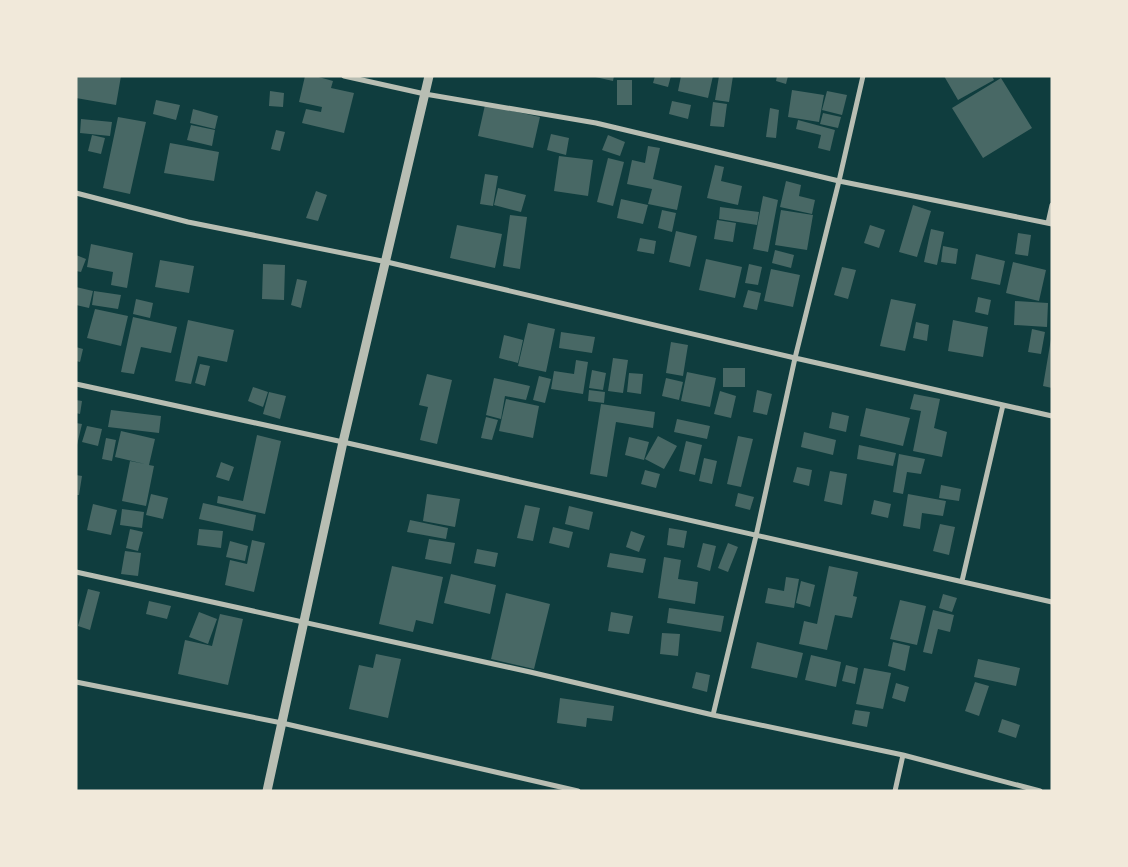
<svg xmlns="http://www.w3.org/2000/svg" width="1128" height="867" font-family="'IBM Plex Serif',serif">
<rect width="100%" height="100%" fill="#0f3d3e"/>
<path fill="#486865" d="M77 76H121L116 105 76 98Z
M305 76H315L333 81 331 88 354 93 344 133 302 123 306 109 321 112 322 107 299 102Z
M591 76H614L613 81Z
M655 76H671L668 87 653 83Z
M681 76H713L708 98 678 91Z
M719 76H733L729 102 715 100Z
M777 76H788L786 84 776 81Z
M944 76H992L994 80 958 100Z
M1001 78 1032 128 983 158 952 108Z
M617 80H632V105H617Z
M792 90 824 95 819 122 788 117Z
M270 91 284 93 283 107 269 106Z
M827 91 847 95 842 115 822 110Z
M156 100 180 105 176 120 153 114Z
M672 101 691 105 688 119 669 114Z
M713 102 727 104 724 127 710 126Z
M485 105 540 117 533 148 478 136Z
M770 108 779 110 776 138 766 137Z
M193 109 218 116 215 129 190 123Z
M823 113 841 117 838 128 820 124Z
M118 117 146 122 130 194 103 188Z
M81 119 112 122 110 136 80 133Z
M798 120 835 130 830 151 818 148 821 135 796 129Z
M191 125 215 130 212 146 187 140Z
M276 130 285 132 280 151 271 149Z
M551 134 569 138 566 155 547 150Z
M92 135 105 138 101 154 88 151Z
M608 135 625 142 620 156 602 150Z
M170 143 219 152 214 181 164 173Z
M648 146 660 148 653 179 682 186 677 210 648 204 652 189 627 184 632 160 645 163Z
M559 156 593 160 588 196 554 191Z
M608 158 624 162 613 206 597 202Z
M715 165 724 167 721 181 742 186 738 205 707 198Z
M485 174 498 176 493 206 480 204Z
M786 181 801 185 799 196 815 200 812 214 780 207Z
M498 188 526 195 521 212 494 205Z
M316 191 327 195 318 221 306 218Z
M763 196 778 200 768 252 753 249Z
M621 199 648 205 643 224 617 218Z
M913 205 931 211 917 257 899 252Z
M720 207 759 212 757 225 719 219Z
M662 210 676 213 672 232 658 228Z
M781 210 813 215 807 250 775 245Z
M510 215 527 217 520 269 503 266Z
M717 220 736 223 733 242 714 239Z
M457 225 502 234 495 268 450 258Z
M870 225 885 230 879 248 864 243Z
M931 229 944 232 937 265 924 262Z
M676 231 697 236 690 267 669 262Z
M1018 233 1031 235 1028 256 1015 254Z
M640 238 656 241 654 254 637 251Z
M91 244 133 253 127 288 111 285 113 272 87 267Z
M943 246 958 249 956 264 941 262Z
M775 250 794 255 791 268 772 263Z
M976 254 1005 261 1000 285 971 279Z
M76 255 86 259 81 272 76 271Z
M706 259 742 267 735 298 699 290Z
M160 260 194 266 189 293 155 287Z
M1013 262 1046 270 1039 301 1006 293Z
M263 264 285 265 284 300 262 299Z
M749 264 762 267 758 285 745 283Z
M842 267 856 270 848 299 834 295Z
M771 269 800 275 793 307 764 301Z
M297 279 307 281 301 308 291 305Z
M76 287 93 291 89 308 76 305Z
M748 290 761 293 757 310 743 307Z
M94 291 121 295 118 309 92 305Z
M978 297 991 300 988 315 975 312Z
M136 299 153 303 150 318 133 314Z
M891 299 916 304 905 351 880 346Z
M1015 301 1048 303 1047 327 1014 325Z
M95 309 128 316 121 346 87 338Z
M133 317 177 327 171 353 141 347 134 374 121 372Z
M188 320 234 330 227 362 198 356 191 384 175 381Z
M953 320 988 327 983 357 948 351Z
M916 322 929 325 927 341 913 338Z
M528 323 555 329 546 372 518 366Z
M1032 329 1045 332 1041 354 1028 352Z
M561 332 595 337 592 353 559 348Z
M504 335 523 340 518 363 499 358Z
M1051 339H1052V388L1043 386Z
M671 342 688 345 683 376 666 373Z
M76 347 83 349 80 362 76 361Z
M613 358 628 360 623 393 608 391Z
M576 360 588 362 583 394 551 389 554 371 574 374Z
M200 364 210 366 205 386 195 383Z
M723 368H745V387H723Z
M592 370 606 373 603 390 589 388Z
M687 372 716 378 710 407 681 401Z
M629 373 643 374 641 394 627 392Z
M427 374 452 380 437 444 420 440 428 407 419 405Z
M539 376 551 379 545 403 533 400Z
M494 378 530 386 526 400 505 396 501 419 486 415Z
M666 378 683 382 679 400 662 396Z
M253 387 268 392 263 407 248 401Z
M589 390 605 392 604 403 588 401Z
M757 390 772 394 767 415 753 412Z
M720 391 736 396 731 418 714 414Z
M269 392 286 396 280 419 263 414Z
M914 394 940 399 934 428 947 432 942 457 913 451 921 411 910 409Z
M506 399 539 406 533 438 499 431Z
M76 400 82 401 80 414 76 413Z
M601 404 655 412 653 428 616 422 607 477 590 474Z
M866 408 910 418 903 446 860 436Z
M111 410 161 416 159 433 108 427Z
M832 412 849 416 846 432 829 428Z
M486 417 498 420 492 440 481 438Z
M677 419 710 426 707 439 674 432Z
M76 423 82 424 77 445H76Z
M87 426 102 429 98 446 82 442Z
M121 431 155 439 149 465 154 466 146 506 122 501 130 461 145 464 115 457Z
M804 432 836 440 833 455 801 447Z
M257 435 281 441 265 514 217 503 218 496 243 501Z
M658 436 677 446 664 469 645 459Z
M738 436 753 439 741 487 727 484Z
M629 437 649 442 644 460 625 455Z
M106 438 116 440 112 461 102 459Z
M686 441 702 445 695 475 679 471Z
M859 445 896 453 893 466 857 459Z
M899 454 925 459 921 474 907 472 903 494 893 492Z
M704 458 717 461 712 484 699 481Z
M221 462 234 467 229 481 216 477Z
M797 467 812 470 809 486 793 482Z
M645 470 660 474 656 488 641 484Z
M830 471 847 474 842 505 824 501Z
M76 475 82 476 79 495H76Z
M941 485 961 489 959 501 939 498Z
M738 493 754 497 750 510 735 506Z
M151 494 168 498 163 519 146 515Z
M427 494 460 499 455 527 423 521Z
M908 494 946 501 943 516 922 513 920 529 903 526Z
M874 500 891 504 888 518 871 514Z
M203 503 256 515 253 531 199 519Z
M93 504 117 510 111 535 87 530Z
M525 505 540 508 533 541 517 538Z
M569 506 593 512 589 530 565 524Z
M122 509 144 512 142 528 120 525Z
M410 520 448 528 446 539 407 532Z
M940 524 955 527 949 555 933 551Z
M553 527 573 532 569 548 549 543Z
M669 528 687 531 684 548 667 545Z
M130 529 143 532 138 551 126 548Z
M199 529 223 531 221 548 197 545Z
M631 531 645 536 639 552 626 547Z
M429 539 455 543 451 564 425 559Z
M252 540 265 543 254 592 225 585 230 560 247 564Z
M230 541 248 546 245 561 226 557Z
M703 543 716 546 710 571 697 567Z
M728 543 738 547 728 572 718 568Z
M477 549 498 553 495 567 474 563Z
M125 551 141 553 138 576 121 574Z
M610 553 646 559 643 573 607 567Z
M664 557 681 560 678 579 698 582 695 604 658 598Z
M392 566 443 577 433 624 416 620 413 632 379 624Z
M829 566 858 572 853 596 857 597 852 618 835 615 827 650 799 644 804 621 817 624Z
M451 574 496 585 490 614 444 603Z
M786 577 799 579 794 608 765 603 768 588 784 591Z
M801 581 815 585 810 607 796 603Z
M88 589 100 592 90 630 78 626Z
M506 593 550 604 534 669 491 659Z
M943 594 957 598 952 612 939 608Z
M900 600 926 606 917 645 890 639Z
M149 601 171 606 167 619 146 614Z
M669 608 724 616 721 632 667 623Z
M933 610 954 615 950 632 938 629 932 654 923 652Z
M199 612 217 619 208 644 189 637Z
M611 612 633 616 629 634 608 631Z
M220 614 243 619 228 685 178 674 185 640 212 646Z
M662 633 680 634 678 656 660 654Z
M757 642 803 653 797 678 751 668Z
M893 642 910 646 905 671 888 666Z
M376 654 401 659 388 718 349 709 359 665 373 668Z
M811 655 841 662 836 687 805 680Z
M978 659 1020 668 1016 686 974 677Z
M846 665 858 668 855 684 842 681Z
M864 668 891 673 883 709 856 704Z
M696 672 710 675 707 692 692 688Z
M975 682 989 686 979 716 965 711Z
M896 683 909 687 905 702 892 698Z
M560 698 614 706 612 721 587 718 586 727 557 723Z
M855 710 870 712 867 727 852 724Z
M1002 719 1020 725 1016 738 998 732Z"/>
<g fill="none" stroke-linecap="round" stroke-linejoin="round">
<path stroke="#b8beb3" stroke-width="5" d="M344 76 425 94 596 123 839 181 1052 224
M76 193 188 222 387 262 795 358 1052 416
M1048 223 1052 205
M76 384 343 442 1052 602
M76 572 530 672 713 715 903 755 1040 791
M962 581 1003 405
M76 682 282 723 578 791
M713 715 756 536 795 358 839 181 863 76
M895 791 903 755"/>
<path stroke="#b8beb3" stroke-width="9" d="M267 791 343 442 429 76"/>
</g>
<rect width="1128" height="867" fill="none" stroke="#f1e9da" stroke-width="155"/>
</svg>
